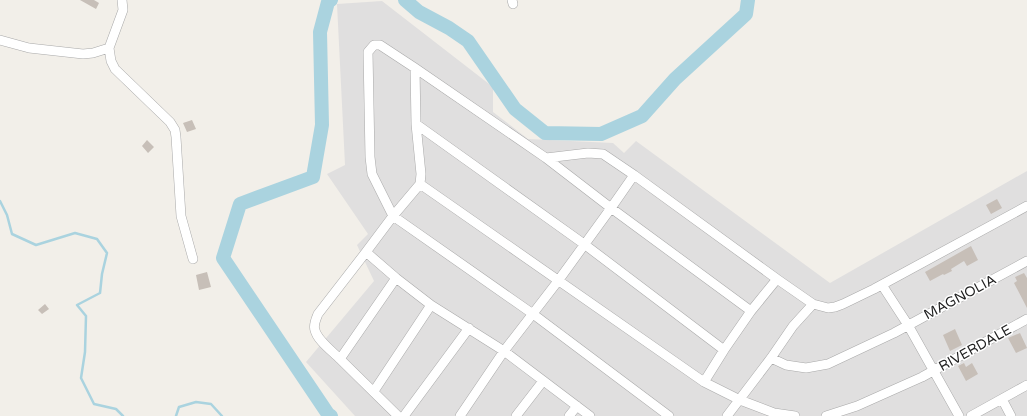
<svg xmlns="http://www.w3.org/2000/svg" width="1027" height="416" font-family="'Varela Round',sans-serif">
<rect width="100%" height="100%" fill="#f2efe9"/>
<path fill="#e0dfdf" d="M382 1 493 87V112L528 139 613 143 624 153 636 141 830 283 1027 171V416H355L306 362 374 281 357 245 368 234 327 174 345 165 337 4Z"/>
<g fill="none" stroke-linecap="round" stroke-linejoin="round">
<path stroke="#aad3df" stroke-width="2.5" d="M0 201 7 215 12 234 36 245 75 233 97 239 107 253 102 274 100 293 77 305 86 316 85 352 81 378 94 404 116 409 123 416
M176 416 179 407 196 402 211 404 222 416"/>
<path stroke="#aad3df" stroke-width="14" d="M405 0 419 12 449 28 468 41 515 109 545 133 601 134 642 116 675 79 746 14 748 0
M331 416 328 414 223 258 240 204 313 177 322 125 320 32 328 2 331 0"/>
</g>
<path fill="#c7bfb8" d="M80 0H94L99 3 96 9Z
M192 120 196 129 187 132 183 123Z
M147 140 154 147 148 153 142 146Z
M997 199 1002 208 991 214 986 205Z
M971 246 978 260 967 266 964 261 951 269 952 271 944 275 943 274 930 281 925 272Z
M207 272 211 287 199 290 196 275Z
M1024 273 1027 278V308L1014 283 1017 281 1015 277Z
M45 304 49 309 42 314 38 310Z
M955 329 962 345 950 351 943 335Z
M1020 333 1027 348 1016 353 1008 338Z
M964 363 966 367 972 363 978 374 966 381 958 366Z"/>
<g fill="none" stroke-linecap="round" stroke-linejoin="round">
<g stroke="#a9a9a9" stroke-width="10">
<path id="minor" d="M512 0 513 4
M0 40 29 48 83 54 93 53 109 48 123 10 122 0
M109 48 111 61 115 69 170 122 175 130 176 137 181 216 193 259
M415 68 416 124
M546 158 588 153 603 154 634 175 777 279 751 311 724 350 704 382
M420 184 704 382 740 400 774 413 795 416
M396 278 366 252 393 216 420 184 421 174 416 124 584 244 724 350
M777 279 813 304
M882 285 908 325 959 416
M771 358 786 365 806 368 828 364 894 333 1027 261
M340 359C332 351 317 340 315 330 313 325 316 319 318 314L366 252
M374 391 431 305
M1002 399 1011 416
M398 416 340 359 396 278 431 305 504 351 590 416
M404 416 469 328
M460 416 504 351 558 281 611 208 634 175
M516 416 543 381
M569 416 577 406
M669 416 533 314 393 216 372 174 370 157 368 52 374 45H380L415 68 546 158 611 208 751 311
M727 416 771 358 793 326 813 304 828 308 835 307 843 304 874 289 1027 206
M826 416 857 406 922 377 1027 319
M971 416 1027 385"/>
</g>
<use href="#minor" stroke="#fff" stroke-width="9"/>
</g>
<g text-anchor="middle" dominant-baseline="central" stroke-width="3" stroke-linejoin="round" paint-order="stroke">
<g font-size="14" fill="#222" stroke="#fff">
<text transform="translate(960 297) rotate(-28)">MAGNOLIA</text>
<text transform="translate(975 348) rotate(-29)">RIVERDALE</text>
</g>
</g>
</svg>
